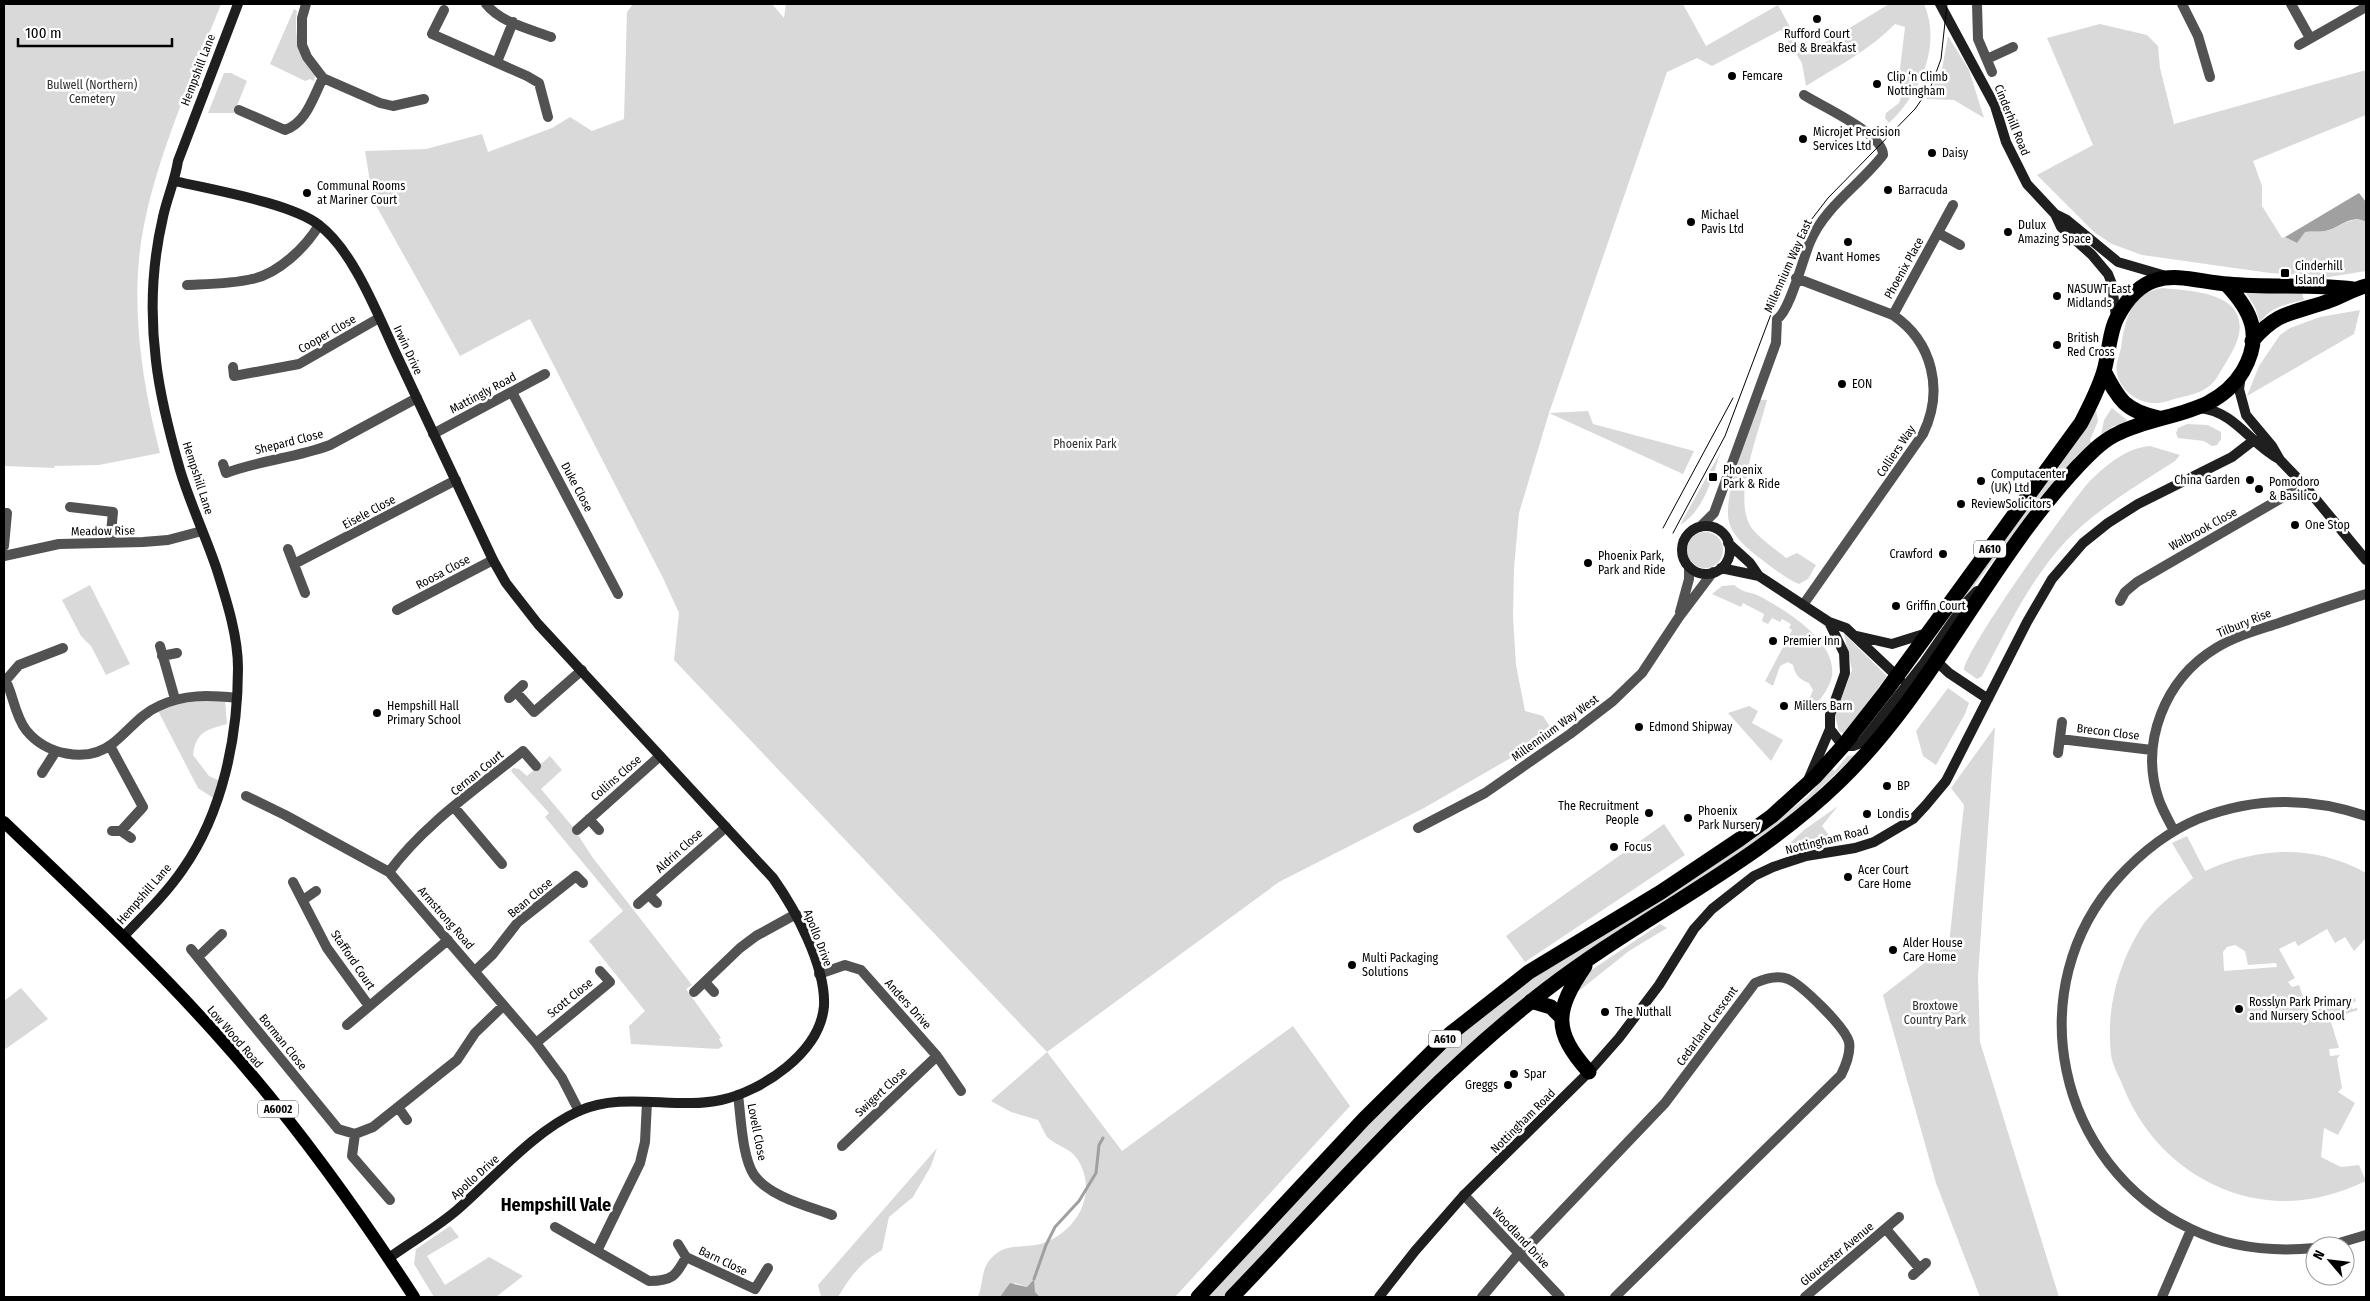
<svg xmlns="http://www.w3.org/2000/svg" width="2370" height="1301" font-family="'Fira Sans Condensed',sans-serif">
<rect width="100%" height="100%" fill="#fff"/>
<path fill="#d9d9d9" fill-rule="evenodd" d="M4 4H221C191 81 147 177 139 259 133 324 144 390 160 453L99 465 54 466 55 468 4 466Z
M633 4H772L784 18 786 4H1683L1706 46 1778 5 1805 55 1889 4H1924C1942 45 1920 94 1889 123L1885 118 1886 113 1899 103 1901 97 1898 86 1905 27 1895 24C1870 50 1836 67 1806 86L1802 63 1781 30 1712 66 1697 58 1667 72 1549 413 1588 411 1593 424 1694 451 1683 474 1549 413 1519 513 1514 568 1513 617 1516 665 1525 711 1543 716 1551 728 1535 744 1424 808 1279 882 1047 1052 1122 1151 1293 1026 1350 1106 1175 1297H1040L1035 1292 1033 1280 1027 1287 1015 1283 1000 1297H978C985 1279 979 1264 1000 1251 1010 1245 1029 1247 1041 1244 1076 1233 1099 1194 1078 1160 1071 1148 1056 1146 1047 1137 1044 1132 1041 1125 1038 1120L1011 1112 991 1101 1047 1052 674 660 679 613 663 578 530 319 460 356 373 200 365 151 426 149 482 134 488 152 552 128 570 117 592 131 624 119 627 12Z
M294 9 297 11C293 37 300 54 315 75L314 81 310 79 305 81 270 64Z
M2100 24 2147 35 2158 46 2160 68 2174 124 2366 70V115L2253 161 2262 186V206L2282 238 2285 237 2297 243 2304 232C2311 231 2318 232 2325 231 2339 229 2351 214 2366 222V271L2329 277 2270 273 2142 255 2112 244 2094 232 2037 175 2093 145 2047 38Z
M1948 36 1969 70 1984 118 1954 100 1926 99 1942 69Z
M224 73H231L247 81 234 113H208Z
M2162 288C2188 291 2247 291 2239 334 2236 348 2226 362 2219 374 2210 391 2195 394 2178 398 2170 400 2161 404 2153 403 2137 403 2120 389 2117 374 2115 366 2119 356 2121 348 2125 321 2130 293 2162 288Z
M2244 290 2302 293 2304 300C2287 304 2269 307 2260 323L2255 307Z
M2360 310 2354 334 2247 396 2259 366 2280 335 2290 328 2320 317Z
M1759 400H1767C1759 432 1732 498 1751 527 1760 539 1774 548 1786 558L1797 553 1816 565 1808 579 1799 584C1785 578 1773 568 1761 559 1749 550 1733 537 1729 522 1722 497 1750 427 1759 400Z
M2112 408 2127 420 2125 423 2112 427 2101 435 2104 420Z
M2096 410 2098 421 2090 440 2092 444C2045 496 1999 550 1959 607L1956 606 2079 439Z
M2187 424 2208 425 2221 432V439L2217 445 2212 446 2204 441 2178 438 2176 433 2178 428Z
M2150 446 2180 455 2175 461C2138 485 2098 508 2067 540 2030 579 2007 629 1982 676L1977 679 1964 670C1965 650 2070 503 2089 482 2106 465 2126 448 2150 446Z
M1721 451C1712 477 1705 510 1680 525Z
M1687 550a18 18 0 1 1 36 0a18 18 0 1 1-36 0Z
M90 585 130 664 106 675 91 646 81 636 62 600Z
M1734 585C1744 594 1751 591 1761 597 1789 612 1849 649 1828 687 1823 697 1817 705 1806 707L1813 690 1809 683C1800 680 1795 675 1793 665L1788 662 1780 666 1773 686 1765 681 1792 630 1789 628 1791 624 1782 619 1780 622 1772 618 1768 624 1762 621 1764 614 1743 603 1741 607 1712 594 1722 586Z
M1844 634 1887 676 1844 734 1839 731 1835 716 1852 670Z
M1948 688 1969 703 1965 714 1936 765 1923 756 1916 731Z
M175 699 225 700 227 724C207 730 196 731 193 755L209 776 220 781 216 800 198 788 156 707Z
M1749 706 1758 711 1752 723 1783 740 1771 761 1728 713Z
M1995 727 1978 976 1980 1042 2059 1297H1980L1936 1183 1883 995 1949 944 1964 805 1951 788Z
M1855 755 1801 807 1763 837 1562 970 1225 1297H1208L1400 1089 1468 1024 1568 954 1752 840 1807 797 1832 769 1835 771 1847 756Z
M550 756 562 770 541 789 572 826 593 858 692 985 686 989 721 1038 719 1039 723 1046 718 1049 631 1044 629 1026 645 1011 589 941 623 911 545 817 549 813 511 771 513 768 519 769 527 776Z
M1838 806 1822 826 1835 843 1787 848C1800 829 1820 820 1838 806Z
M1664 824 1685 855 1525 962 1506 936Z
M2187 836 2205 871C2259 847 2313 844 2366 873V938L2354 951 2345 937 2335 943 2327 929 2298 946 2295 941 2279 949 2295 978 2288 982 2292 987 2299 985 2309 1013 2322 1008 2320 1004 2326 1002 2328 1009 2355 998 2356 1001 2351 1004 2352 1009 2357 1008 2358 1010 2330 1019 2339 1048 2329 1049 2330 1056 2340 1055 2337 1059 2342 1088 2338 1092 2355 1103 2338 1135 2324 1128 2321 1157 2341 1167 2359 1165 2366 1181C2342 1192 2317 1200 2290 1201 2215 1203 2149 1154 2123 1086 2119 1076 2112 1065 2111 1054 2106 1011 2117 968 2139 931 2152 909 2174 894 2193 878L2172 843ZM2235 945 2245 951 2248 965 2276 963 2277 967 2224 971 2223 952 2227 947Z
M1660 924 1667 928 1629 951 1575 994 1584 975Z
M21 988 48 1019 4 1050V1001Z
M937 1148 931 1166 913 1197 889 1217 882 1250C861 1262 850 1277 838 1297H821L818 1285Z
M450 1226 459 1237 427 1256 445 1285 489 1257 523 1276 496 1297H434L414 1264 416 1249Z"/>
<path fill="#a0a0a0" d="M2359 193 2366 202V222C2351 213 2339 229 2325 231 2318 232 2312 231 2305 232L2297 243 2285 237Z
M1034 1279 1035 1292 1040 1297H1000L1010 1283 1027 1287Z"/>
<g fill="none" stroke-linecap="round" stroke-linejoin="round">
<path stroke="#a0a0a0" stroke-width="3" d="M1034 1279 1046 1245 1055 1227 1079 1201 1096 1173 1099 1145 1103 1138"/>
<path stroke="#525252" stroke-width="10" d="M306 4 302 18V45L307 57 323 78 380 103 393 106 424 99
M486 4C500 22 529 29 551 37
M1977 4 1978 39 1992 72
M2182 4 2198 36 2210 77
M2291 4 2310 38
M444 10 432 34 527 76 539 83 548 117
M2299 45 2366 7
M1987 59 2013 47
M497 62 513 22
M239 110 285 130C307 122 313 97 323 78
M1938 233 1960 245
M1796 278 1893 315C1933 342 1944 391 1923 434L1803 605
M187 285C208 284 231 284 252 279 278 274 306 247 319 225
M1893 315 1953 205
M233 367 234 376 299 364 379 318
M512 392 618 594
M433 434 545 374
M223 464 226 473C260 460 296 458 330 445L417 398
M70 507 113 512 110 543
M4 513H7L4 546
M1700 527 1714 513 1776 343 1777 319C1790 311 1803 258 1810 242 1825 206 1860 185 1883 155 1884 134 1821 106 1804 95
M288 549 305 593
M4 556 59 544 143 542 168 540 202 531
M294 564 456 480
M2120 601 2125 592 2137 582 2304 485
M397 610 493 560
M1680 612 1689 579V567
M160 646 175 699
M162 656 177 653
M4 678C12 688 14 715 26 730 45 754 86 764 112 744 128 732 140 714 159 706 184 694 209 695 237 698
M6 680 19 665 63 648
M516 692 534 712 582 670
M509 698 523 685
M2060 739 2152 750
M110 746 143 807 121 831
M2058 753 2062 722
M42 773 56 751
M246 796 285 815 389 872 536 1043 562 1078 579 1111
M454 807 502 864
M589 819 599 830
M1418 828 1485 793 1570 734 1613 701 1642 673 1679 617 1713 572
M577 830 660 756
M112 831H121L131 838
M2174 831C2169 821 2163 811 2159 800 2139 743 2165 679 2216 648 2235 636 2258 630 2279 623 2308 613 2337 603 2366 594
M389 872C424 824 478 788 523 751L536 766
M293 882 327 948 369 1006
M649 895 657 903
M303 900 316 891
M638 904 726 827
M191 949 338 1129 355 1134 373 1127 457 1060 475 1033 503 1006
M198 957 222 934
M475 971 493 954 518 922 576 876 583 883
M819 974 845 965 861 970 937 1056 961 1091
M705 982 714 992
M694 992 740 948 756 936 796 914
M347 1025 448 940
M536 1043 610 982 600 971
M738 1095C741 1117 742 1157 754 1175 770 1197 808 1206 832 1215
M398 1107 407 1120
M355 1134 352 1156 390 1200
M842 1146 937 1056
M1464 1195 1560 1297
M555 1227 649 1281C672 1281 676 1276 686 1257
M1886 1229 1920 1269
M678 1244 686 1257 755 1289 768 1268
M2329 1246 2366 1235
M2315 1248C2273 1252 2230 1248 2191 1229 2056 1166 2018 987 2119 877 2142 852 2167 832 2198 819 2253 797 2310 797 2366 816
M597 1251 640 1163 645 1142 647 1102
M1520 1255 1665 1103 1755 983C1764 979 1778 975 1788 979 1802 985 1845 1027 1849 1042 1851 1053 1846 1065 1841 1075L1615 1297
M1913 1275 1926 1263
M1482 1297 1519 1253
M1805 1297 1899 1217
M2162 1297 2191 1230"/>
<path stroke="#1f1f1f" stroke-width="10" d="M1940 4 1995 106 2006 142 2027 184 2055 214 2061 227 2092 255 2108 274 2112 284 2116 318
M175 181C212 190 291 203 319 225 354 251 379 318 398 358 430 425 461 493 493 560L506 583 538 624 773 878C795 909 826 966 824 1006 820 1053 762 1091 721 1100 675 1110 624 1091 579 1111 534 1131 494 1178 457 1210 436 1228 411 1242 389 1258
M2055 214 2067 220 2118 262 2166 276
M2241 376 2239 389 2246 415 2272 446 2280 460 2304 485 2366 560
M2200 408C2236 412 2250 444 2279 459
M1682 550a24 24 0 1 1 48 0a24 24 0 1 1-48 0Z
M1728 543 1750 563 1759 576 1829 622 1846 628 1900 679
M1721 568 1759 576
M1857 636 1892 644 1927 633
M1933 658 1949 673 1988 699
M1830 729 1843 746H1853L1861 743 1923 664 1964 605 1977 591
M1809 778 1830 729V715L1845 673 1844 653 1829 622
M123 937C144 915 166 894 183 869 223 812 238 736 238 668 238 635 226 599 216 567 205 535 190 503 180 470 170 435 160 397 156 361 150 313 152 264 163 217 167 198 175 181 178 161L238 4
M1379 1297 1415 1251 1464 1195 1589 1072 1619 1038 1659 985 1694 929 1712 909 1754 876 1773 867 1806 856 1855 848 1874 842 1913 819 1926 805 1946 781 2027 622 2052 579 2083 543 2108 523 2138 504 2232 457 2254 440"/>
<path stroke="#000" stroke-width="12" d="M4 822C77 892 151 961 218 1036 291 1117 355 1206 414 1297"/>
<path stroke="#000" stroke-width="15" d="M2252 341C2278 311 2291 314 2326 302 2340 298 2352 289 2366 286
M2104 371C2119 400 2125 411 2159 418
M1585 966C1555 1010 1552 1031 1589 1072
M1531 1001 1551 1007 1561 1017
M1198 1297 1364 1119 1450 1034 1529 972 1661 892 1740 839 1772 816 1815 777 1843 746 1886 691 2081 423C2090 405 2100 387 2105 367 2109 351 2110 329 2118 316 2126 301 2139 285 2156 280 2178 273 2205 283 2228 284 2269 288 2311 284 2353 289
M1232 1297C1333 1192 1431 1078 1547 989 1642 916 1754 865 1840 781 1935 688 1988 562 2079 465 2091 453 2103 440 2119 433 2162 412 2215 417 2243 371 2263 336 2252 311 2226 284"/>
<path stroke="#000" stroke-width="1" d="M1663 528 1733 398
M1673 533 1725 436 1791 261 1808 224 1828 198 1915 109 1931 86 1941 59 1947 4"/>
</g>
<g fill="#000" stroke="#fff" stroke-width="2">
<circle cx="1817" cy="19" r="5"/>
<circle cx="1732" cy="76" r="5"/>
<circle cx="1877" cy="84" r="5"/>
<circle cx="1803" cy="139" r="5"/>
<circle cx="1932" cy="153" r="5"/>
<circle cx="1888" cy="190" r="5"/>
<circle cx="307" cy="193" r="5"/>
<circle cx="1691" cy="222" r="5"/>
<circle cx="2008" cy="232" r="5"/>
<circle cx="1848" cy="242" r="5"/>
<rect x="2280" y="268" width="10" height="10" rx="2.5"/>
<circle cx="2057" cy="296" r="5"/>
<circle cx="2057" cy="345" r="5"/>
<circle cx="1842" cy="384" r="5"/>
<rect x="1708" y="472" width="10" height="10" rx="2.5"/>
<circle cx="2250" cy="480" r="5"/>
<circle cx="1981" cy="481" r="5"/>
<circle cx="2259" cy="489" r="5"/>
<circle cx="1961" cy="504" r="5"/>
<circle cx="2295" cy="525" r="5"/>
<circle cx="1943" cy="554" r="5"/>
<circle cx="1588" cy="563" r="5"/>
<circle cx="1896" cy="606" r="5"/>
<circle cx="1773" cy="641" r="5"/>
<circle cx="1784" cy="706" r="5"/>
<circle cx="377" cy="713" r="5"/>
<circle cx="1639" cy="727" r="5"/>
<circle cx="1887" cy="786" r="5"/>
<circle cx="1649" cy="813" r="5"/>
<circle cx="1867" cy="814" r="5"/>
<circle cx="1688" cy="818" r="5"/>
<circle cx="1614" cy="847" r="5"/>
<circle cx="1848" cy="877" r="5"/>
<circle cx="1893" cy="950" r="5"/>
<circle cx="1352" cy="965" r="5"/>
<circle cx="2239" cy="1009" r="5"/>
<circle cx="1605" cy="1012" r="5"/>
<circle cx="1514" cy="1074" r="5"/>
<circle cx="1508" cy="1085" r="5"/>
</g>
<g text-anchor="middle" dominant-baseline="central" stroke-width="5" stroke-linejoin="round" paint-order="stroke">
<g fill="#fff" stroke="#4c4c4c" stroke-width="1">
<rect x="1974" y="540.5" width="32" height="17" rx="4"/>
<rect x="1429" y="1030.5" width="32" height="17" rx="4"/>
<rect x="258" y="1100.5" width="40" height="17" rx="4"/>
</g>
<g font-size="11" font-weight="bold" fill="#000">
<text x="1990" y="549">A610</text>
<text x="1445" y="1039">A610</text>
<text x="278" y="1109">A6002</text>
</g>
<g font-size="12" fill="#000" stroke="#fff" text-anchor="start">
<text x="1817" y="34" text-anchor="middle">Rufford Court<tspan x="1817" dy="14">Bed &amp; Breakfast</tspan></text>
<text x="1742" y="76">Femcare</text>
<text x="1887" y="77">Clip ‘n Climb<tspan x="1887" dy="14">Nottingham</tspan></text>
<text x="1813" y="132">Microjet Precision<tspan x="1813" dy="14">Services Ltd</tspan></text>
<text x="1942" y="153">Daisy</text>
<text x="317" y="186">Communal Rooms<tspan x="317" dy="14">at Mariner Court</tspan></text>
<text x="1898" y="190">Barracuda</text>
<text x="1701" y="215">Michael<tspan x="1701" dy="14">Pavis Ltd</tspan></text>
<text x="2018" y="225">Dulux<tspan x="2018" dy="14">Amazing Space</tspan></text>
<text x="1848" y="257" text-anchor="middle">Avant Homes</text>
<text x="2295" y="266">Cinderhill<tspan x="2295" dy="14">Island</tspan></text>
<text x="2067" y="289">NASUWT East<tspan x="2067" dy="14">Midlands</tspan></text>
<text x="2067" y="338">British<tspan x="2067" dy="14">Red Cross</tspan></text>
<text x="1852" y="384">EON</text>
<text x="1723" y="470">Phoenix<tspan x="1723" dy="14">Park &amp; Ride</tspan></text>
<text x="1991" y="474">Computacenter<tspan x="1991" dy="14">(UK) Ltd</tspan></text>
<text x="2240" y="480" text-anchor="end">China Garden</text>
<text x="2269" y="482">Pomodoro<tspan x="2269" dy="14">&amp; Basilico</tspan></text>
<text x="1971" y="504">ReviewSolicitors</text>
<text x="2305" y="525">One Stop</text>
<text x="1933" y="554" text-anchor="end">Crawford</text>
<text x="1598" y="556">Phoenix Park,<tspan x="1598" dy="14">Park and Ride</tspan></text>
<text x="1906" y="606">Griffin Court</text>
<text x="1783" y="641">Premier Inn</text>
<text x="387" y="706">Hempshill Hall<tspan x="387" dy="14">Primary School</tspan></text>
<text x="1794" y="706">Millers Barn</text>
<text x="1649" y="727">Edmond Shipway</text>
<text x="1897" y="786">BP</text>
<text x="1639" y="806" text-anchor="end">The Recruitment<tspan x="1639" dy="14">People</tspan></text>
<text x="1698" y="811">Phoenix<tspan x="1698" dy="14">Park Nursery</tspan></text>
<text x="1877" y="814">Londis</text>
<text x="1624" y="847">Focus</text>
<text x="1858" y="870">Acer Court<tspan x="1858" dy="14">Care Home</tspan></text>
<text x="1903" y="943">Alder House<tspan x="1903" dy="14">Care Home</tspan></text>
<text x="1362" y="958">Multi Packaging<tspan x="1362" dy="14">Solutions</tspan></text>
<text x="2249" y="1002">Rosslyn Park Primary<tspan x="2249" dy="14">and Nursery School</tspan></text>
<text x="1615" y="1012">The Nuthall</text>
<text x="1524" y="1074">Spar</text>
<text x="1498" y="1085" text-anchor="end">Greggs</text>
</g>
<g font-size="12" fill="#000" stroke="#fff">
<text transform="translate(198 70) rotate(-69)">Hempshill Lane</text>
<text transform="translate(2012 120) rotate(68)">Cinderhill Road</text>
<text transform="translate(1788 266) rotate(-66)">Millennium Way East</text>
<text transform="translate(1904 268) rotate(-61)">Phoenix Place</text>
<text transform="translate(327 334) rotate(-30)">Cooper Close</text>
<text transform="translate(408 350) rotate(65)">Irwin Drive</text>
<text transform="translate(483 393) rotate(-28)">Mattingly Road</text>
<text transform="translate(289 442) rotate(-14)">Shepard Close</text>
<text transform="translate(1896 451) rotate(-56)">Colliers Way</text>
<text transform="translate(198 478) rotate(72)">Hempshill Lane</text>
<text transform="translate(577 487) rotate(62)">Duke Close</text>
<text transform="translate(369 512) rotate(-28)">Eisele Close</text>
<text transform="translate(2203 529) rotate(-29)">Walbrook Close</text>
<text transform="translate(103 531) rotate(-1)">Meadow Rise</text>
<text transform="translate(443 572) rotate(-28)">Roosa Close</text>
<text transform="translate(2244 623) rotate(-22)">Tilbury Rise</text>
<text transform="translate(1555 728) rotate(-36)">Millennium Way West</text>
<text transform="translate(2108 732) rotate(7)">Brecon Close</text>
<text transform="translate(477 773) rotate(-39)">Cernan Court</text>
<text transform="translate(616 778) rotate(-41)">Collins Close</text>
<text transform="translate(1827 840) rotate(-14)">Nottingham Road</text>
<text transform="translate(679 851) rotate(-42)">Aldrin Close</text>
<text transform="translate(144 894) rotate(-49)">Hempshill Lane</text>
<text transform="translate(530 898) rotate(-40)">Bean Close</text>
<text transform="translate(446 918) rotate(49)">Armstrong Road</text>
<text transform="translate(818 938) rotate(69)">Apollo Drive</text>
<text transform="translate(353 960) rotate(56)">Stafford Court</text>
<text transform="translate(570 998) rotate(-39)">Scott Close</text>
<text transform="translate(908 1004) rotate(48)">Anders Drive</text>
<text transform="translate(1707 1026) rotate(-54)">Cedarland Crescent</text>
<text transform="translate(235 1037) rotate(49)">Low Wood Road</text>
<text transform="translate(283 1042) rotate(51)">Borman Close</text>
<text transform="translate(881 1092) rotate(-43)">Swigert Close</text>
<text transform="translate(1523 1121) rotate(-45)">Nottingham Road</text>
<text transform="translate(757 1132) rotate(79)">Lovell Close</text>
<text transform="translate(475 1177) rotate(-42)">Apollo Drive</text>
<text transform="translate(1521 1238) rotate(47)">Woodland Drive</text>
<text transform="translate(1837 1254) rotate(-40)">Gloucester Avenue</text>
<text transform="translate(723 1261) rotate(25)">Barn Close</text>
</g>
<g font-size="12" fill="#303030" stroke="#fff">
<text x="92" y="85">Bulwell (Northern)<tspan x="92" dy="14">Cemetery</tspan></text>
<text x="1085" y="444">Phoenix Park</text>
<text x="1935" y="1006">Broxtowe<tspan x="1935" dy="14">Country Park</tspan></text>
</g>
<g font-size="18" font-weight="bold" fill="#000" stroke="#fff">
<text x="556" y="1205">Hempshill Vale</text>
</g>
</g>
<rect width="2370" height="1301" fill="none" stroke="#000000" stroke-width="10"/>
<g transform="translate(2330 1261) rotate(298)"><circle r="24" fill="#ffffff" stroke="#999999"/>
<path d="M0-4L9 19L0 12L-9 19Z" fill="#000000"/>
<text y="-8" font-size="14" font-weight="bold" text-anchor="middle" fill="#000000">N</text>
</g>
<path d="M18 38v8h154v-8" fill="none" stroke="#000000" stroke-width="2.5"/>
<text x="25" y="38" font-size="15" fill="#000000" stroke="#ffffff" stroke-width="4" paint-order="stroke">100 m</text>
</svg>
